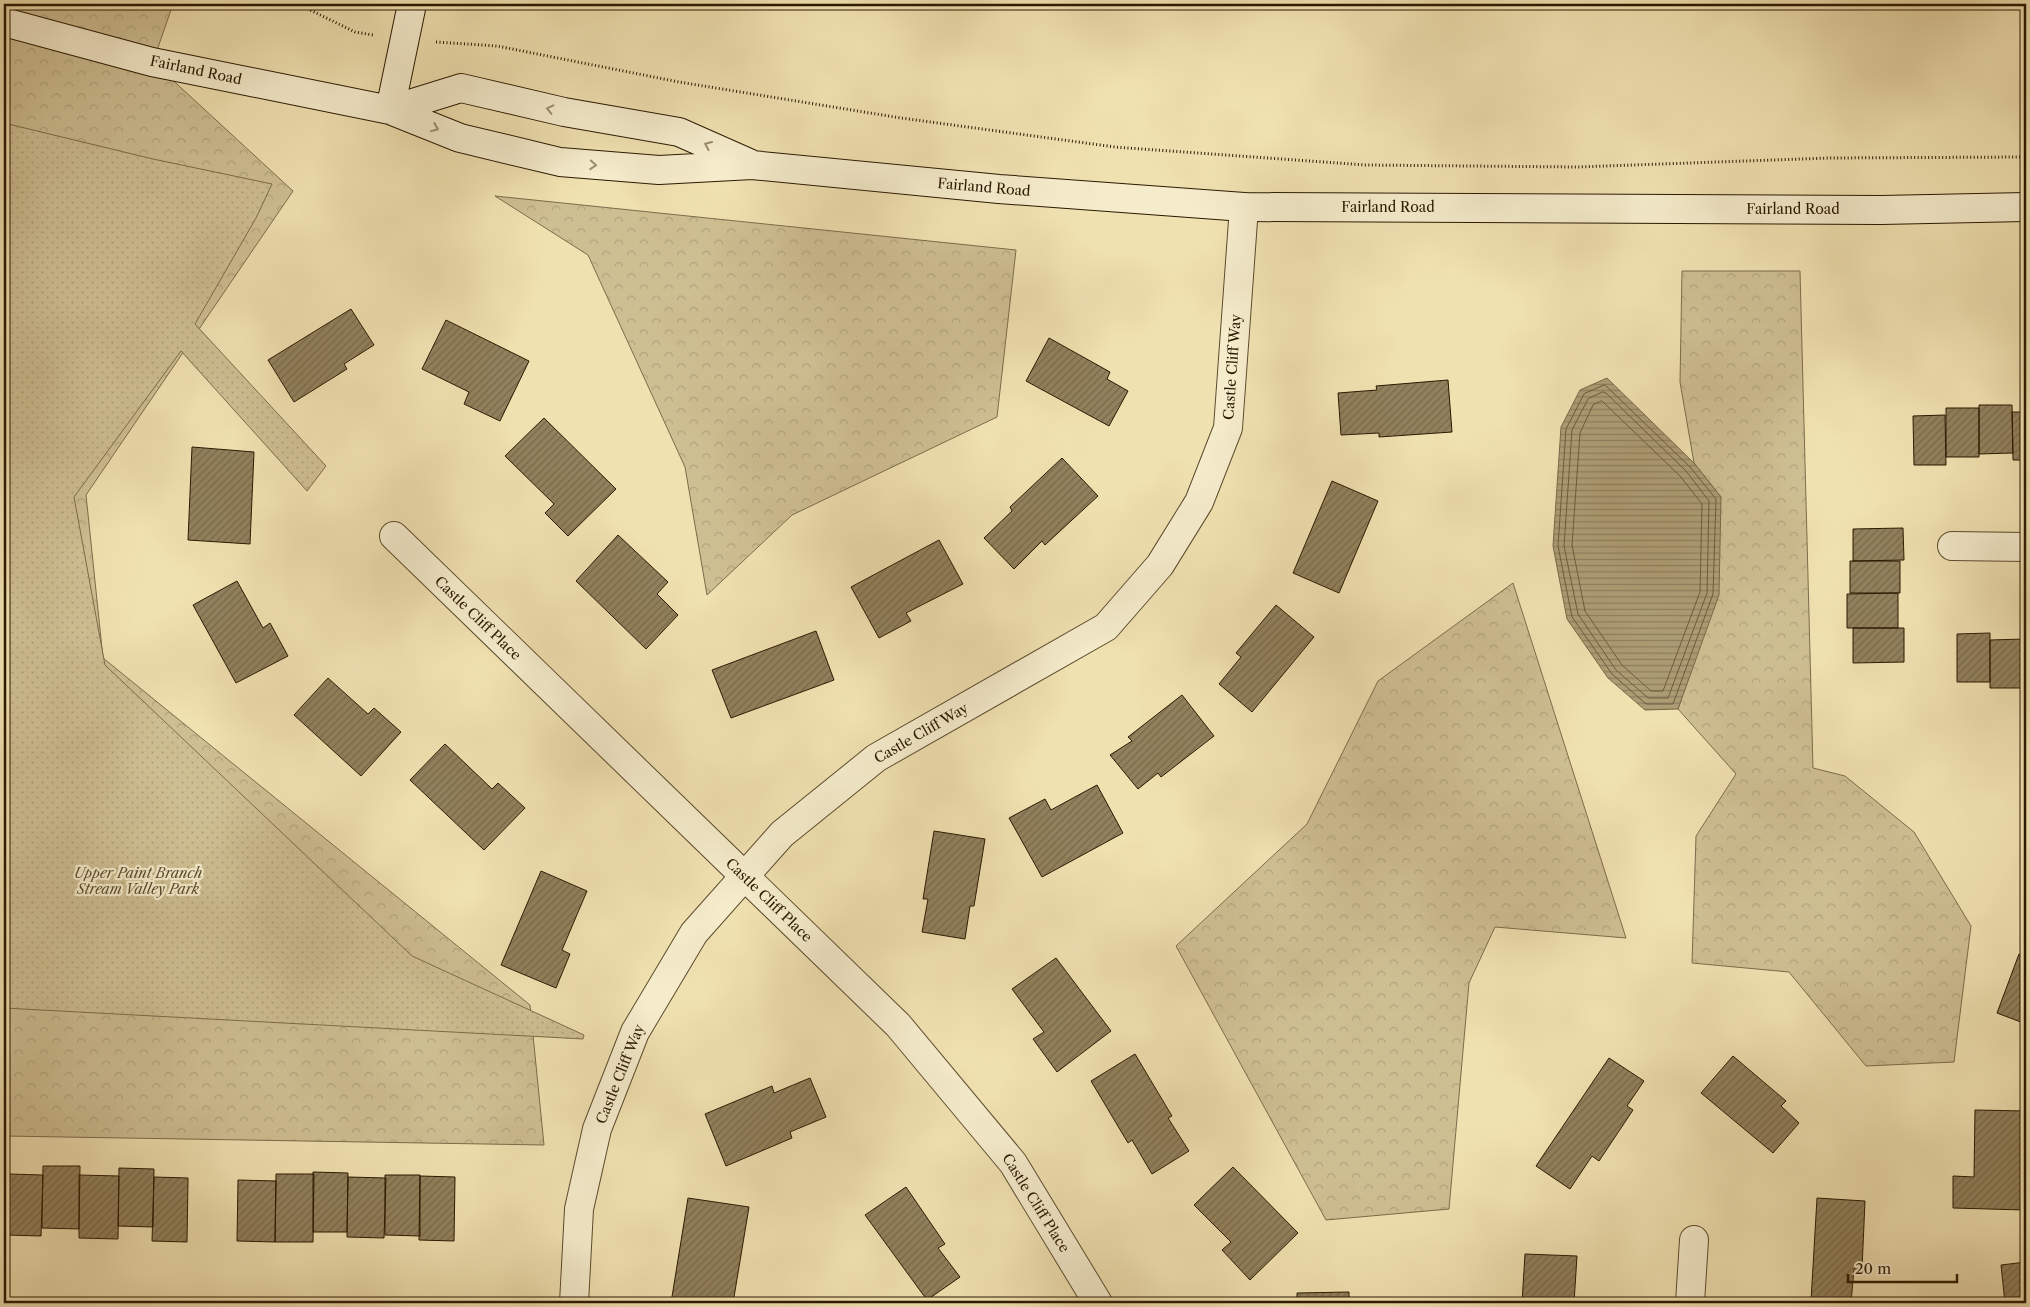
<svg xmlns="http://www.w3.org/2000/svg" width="2030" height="1307" font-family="'Libre Caslon Text',serif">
<defs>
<pattern id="forest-crowns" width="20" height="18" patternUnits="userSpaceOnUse" patternTransform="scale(1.25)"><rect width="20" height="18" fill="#cebf93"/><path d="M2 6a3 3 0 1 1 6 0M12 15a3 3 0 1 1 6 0" fill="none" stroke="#b1a47d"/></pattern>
<pattern id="park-dots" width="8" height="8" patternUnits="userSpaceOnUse" patternTransform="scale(1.25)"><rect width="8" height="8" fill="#cebf93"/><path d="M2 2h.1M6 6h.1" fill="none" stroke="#b1a47d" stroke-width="1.8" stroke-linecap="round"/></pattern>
<pattern id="water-rules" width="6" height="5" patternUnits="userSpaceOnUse" patternTransform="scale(1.25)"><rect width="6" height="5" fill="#ad9d75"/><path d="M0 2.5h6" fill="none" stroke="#8d7f5e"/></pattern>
<pattern id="building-hatch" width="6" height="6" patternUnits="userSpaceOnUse" patternTransform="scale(1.25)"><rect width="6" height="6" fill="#91815d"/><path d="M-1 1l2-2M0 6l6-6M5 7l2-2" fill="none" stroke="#77694a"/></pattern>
</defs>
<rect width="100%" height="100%" fill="#f0e1b1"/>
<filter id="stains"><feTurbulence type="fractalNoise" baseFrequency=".004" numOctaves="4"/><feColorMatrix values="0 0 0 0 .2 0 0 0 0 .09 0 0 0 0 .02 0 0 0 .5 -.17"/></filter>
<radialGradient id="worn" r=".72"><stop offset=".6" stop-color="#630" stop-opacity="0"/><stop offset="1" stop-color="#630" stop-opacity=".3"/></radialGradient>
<path fill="url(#forest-crowns)" stroke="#7c6c4a" d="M4 4H173L153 62 293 191 86 495 103 658 530 1005 544 1145 4 1136Z
M495 196 1016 250 997 417 792 515 707 595 685 467 588 255Z
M1682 271H1800L1813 768 1845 776 1914 832 1971 926 1954 1062 1866 1066 1789 972 1692 963 1696 836 1736 774 1678 709 1696 655 1721 497 1694 463 1680 382Z
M1513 583 1626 938 1495 927 1469 983 1449 1209 1326 1220 1176 946 1307 824 1378 681Z"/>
<path fill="url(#park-dots)" stroke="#7c6c4a" d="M4 123 153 159 272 184 256 218 195 324 326 466 307 491 181 351 74 497 105 665 412 956 584 1035 583 1039 4 1008Z"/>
<path fill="url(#water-rules)" stroke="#796847" d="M1607 378 1694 463 1721 497 1719 595 1678 709 1645 710 1608 678 1567 619 1553 546 1561 427 1580 390Z"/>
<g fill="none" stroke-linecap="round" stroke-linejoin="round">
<path stroke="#6c5b3b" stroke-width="1" d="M1605 385 1690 467 1716 499 1713 594 1673 704H1646L1612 674 1572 617 1558 546 1566 429 1584 394Z
M1603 392 1606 393 1686 471 1709 501 1707 593 1668 698H1648L1616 670 1578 614 1564 546 1572 430 1588 399Z
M1602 401 1680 476 1702 504 1700 592 1663 691H1651L1622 665 1585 611 1572 545 1580 433 1593 405Z"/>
</g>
<path fill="url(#building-hatch)" stroke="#2a1901" d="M351 309 374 345 344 364 347 369 294 402 268 360Z
M446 320 529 361 500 421 464 404 469 392 422 369Z
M1049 338 1110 372 1107 379 1128 391 1109 426 1026 381Z
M1448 380 1452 432 1379 437V433L1341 435 1338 393 1377 390 1376 386Z
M1979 405H2012L2013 453 1979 454Z
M1946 408H1979V457H1946Z
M2012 412H2026V460H2013Z
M1945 415 1946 465H1914L1913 416Z
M544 418 616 489 568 536 545 513 554 504 505 456Z
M192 447 254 452 250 544 188 540Z
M1062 458 1098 496 1045 545 1042 541 1014 569 984 538 1012 511 1010 507Z
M1332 481 1378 501 1339 593 1293 573Z
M1903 528 1904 560 1853 561V529Z
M618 535 668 582 657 594 678 615 646 649 576 581Z
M939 540 963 584 906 613 911 621 879 638 851 587Z
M1850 561H1900V593H1850Z
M237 581 263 628 270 623 288 656 236 683 193 605Z
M1898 593V628H1847V594Z
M1276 605 1314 637 1252 712 1219 684 1241 657 1236 653Z
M1853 628H1904V662L1853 663Z
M816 631 834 680 731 718 712 670Z
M1990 633V682H1957V634Z
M2024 639 2023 688H1990V640Z
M2023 643H2026V691H2024L2023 688Z
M328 678 368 714 374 708 401 732 361 776 294 715Z
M1182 695 1214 736 1161 777 1158 773 1138 789 1110 755 1132 741 1128 737Z
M445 744 492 789 498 783 525 808 484 850 410 780Z
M1097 785 1123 833 1042 877 1009 818 1045 799 1051 810Z
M934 831 985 839 974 906H970L965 939 922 932 928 899H923Z
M541 871 587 891 562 950 570 954 556 988 501 965Z
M2019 954 2026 957V1024L1997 1013Z
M1056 958 1111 1031 1057 1072 1033 1039 1044 1032 1012 989Z
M1135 1054 1172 1116 1168 1118 1189 1151 1152 1174 1132 1140 1128 1143 1091 1081Z
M1733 1056 1786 1101 1781 1106 1799 1123 1773 1153 1701 1093Z
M1609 1058 1644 1081 1627 1106 1633 1110 1599 1161 1592 1156 1570 1189 1536 1166Z
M810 1078 826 1117 790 1132 792 1138 726 1166 705 1114 772 1086 774 1093Z
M1975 1110 2026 1111 2024 1210 1953 1208V1176L1974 1177Z
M43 1166H80L79 1229 42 1228Z
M1233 1167 1298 1233 1250 1280 1222 1250 1231 1242 1194 1205Z
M119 1168 154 1169 153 1227 118 1226Z
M313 1172 348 1173 347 1232H313Z
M4 1174H9L7 1240 4 1239Z
M9 1174 43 1175 41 1236 7 1235Z
M276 1174H314L313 1242H275Z
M79 1175 119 1176 118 1239 79 1238Z
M385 1175H420V1236L385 1235Z
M420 1176 455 1177 454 1241 419 1240Z
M154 1177 188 1178 187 1242 152 1241Z
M348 1177 386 1178 384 1238 347 1237Z
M238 1180 276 1181 275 1242 237 1241Z
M906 1187 945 1244 938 1248 960 1277 927 1300 865 1215Z
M688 1198 749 1207 733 1303H671Z
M1817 1198 1865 1201 1862 1269H1854L1851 1303 1811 1301Z
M1525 1254 1577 1256 1574 1303H1522Z
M2026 1262V1303H2005L2001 1265Z
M1349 1292V1303H1297V1293Z"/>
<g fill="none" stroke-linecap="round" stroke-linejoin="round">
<g stroke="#5c4b2d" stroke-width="30">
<path id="street" d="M394 536 898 1025 1013 1163 1098 1303
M1952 546 2026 547
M574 1303 579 1209 597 1129 635 1032 694 933 782 834 876 758 1106 627 1160 565 1199 502 1228 428 1244 207
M1690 1303 1694 1240"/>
</g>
<g stroke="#2a1901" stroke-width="30">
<path id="secondary" d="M4 22 152 62 390 110 460 138 560 162 659 170 752 165 999 189 1244 207 1881 210 2026 207
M390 110 461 88 564 112 679 132 749 163
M390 110 412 4"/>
</g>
<path stroke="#2a1901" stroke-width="3" stroke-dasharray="1 2.5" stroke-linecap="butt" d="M298 4 355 32 373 35
M436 42 497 46 679 82 901 118 1115 147 1365 165 1576 167 1830 158 2026 157"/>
<use href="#street" stroke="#f5eccc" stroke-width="28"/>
<use href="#secondary" stroke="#f5eccc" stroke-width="28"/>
</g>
<defs><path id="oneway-chevron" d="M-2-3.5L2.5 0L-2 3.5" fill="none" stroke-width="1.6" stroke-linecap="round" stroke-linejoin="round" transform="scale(1.25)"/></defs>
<g stroke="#9a8d71">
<use href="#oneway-chevron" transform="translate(550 109) rotate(-167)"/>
<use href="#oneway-chevron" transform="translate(435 128) rotate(22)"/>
<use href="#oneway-chevron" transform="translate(708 145) rotate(-156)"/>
<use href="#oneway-chevron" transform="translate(593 165) rotate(4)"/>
</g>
<g text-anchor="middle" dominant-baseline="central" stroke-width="4.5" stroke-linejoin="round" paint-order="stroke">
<g font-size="14" fill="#2a1901" stroke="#f5eccc">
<text transform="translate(196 70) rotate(12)">Fairland Road</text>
<text transform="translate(984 187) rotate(5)">Fairland Road</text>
<text x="1388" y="207">Fairland Road</text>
<text x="1793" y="209">Fairland Road</text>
<text transform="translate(1232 367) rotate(-86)">Castle Cliff Way</text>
<text transform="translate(478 618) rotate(44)">Castle Cliff Place</text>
<text transform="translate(921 733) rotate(-30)">Castle Cliff Way</text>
<text transform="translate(769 900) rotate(44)">Castle Cliff Place</text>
<text transform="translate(620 1074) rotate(-68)">Castle Cliff Way</text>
<text transform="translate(1036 1203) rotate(58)">Castle Cliff Place</text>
</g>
<g font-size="14" font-style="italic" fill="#5b4b2d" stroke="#f5eccc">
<text x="138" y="873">Upper Paint Branch<tspan x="138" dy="16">Stream Valley Park</tspan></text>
</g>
</g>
<rect width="2030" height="1307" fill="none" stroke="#f0e1b1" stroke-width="20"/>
<rect x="5" y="5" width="2020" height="1297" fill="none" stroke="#2a1901" stroke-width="2.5"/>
<rect x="10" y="10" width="2010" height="1287" fill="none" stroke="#2a1901"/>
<path d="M1848 1274v8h109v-8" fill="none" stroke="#2a1901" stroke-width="2.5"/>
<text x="1855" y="1274" font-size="15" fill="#2a1901" stroke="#f5eccc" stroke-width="4" paint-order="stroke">20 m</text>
<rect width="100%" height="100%" filter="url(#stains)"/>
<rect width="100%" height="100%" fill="url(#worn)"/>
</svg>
